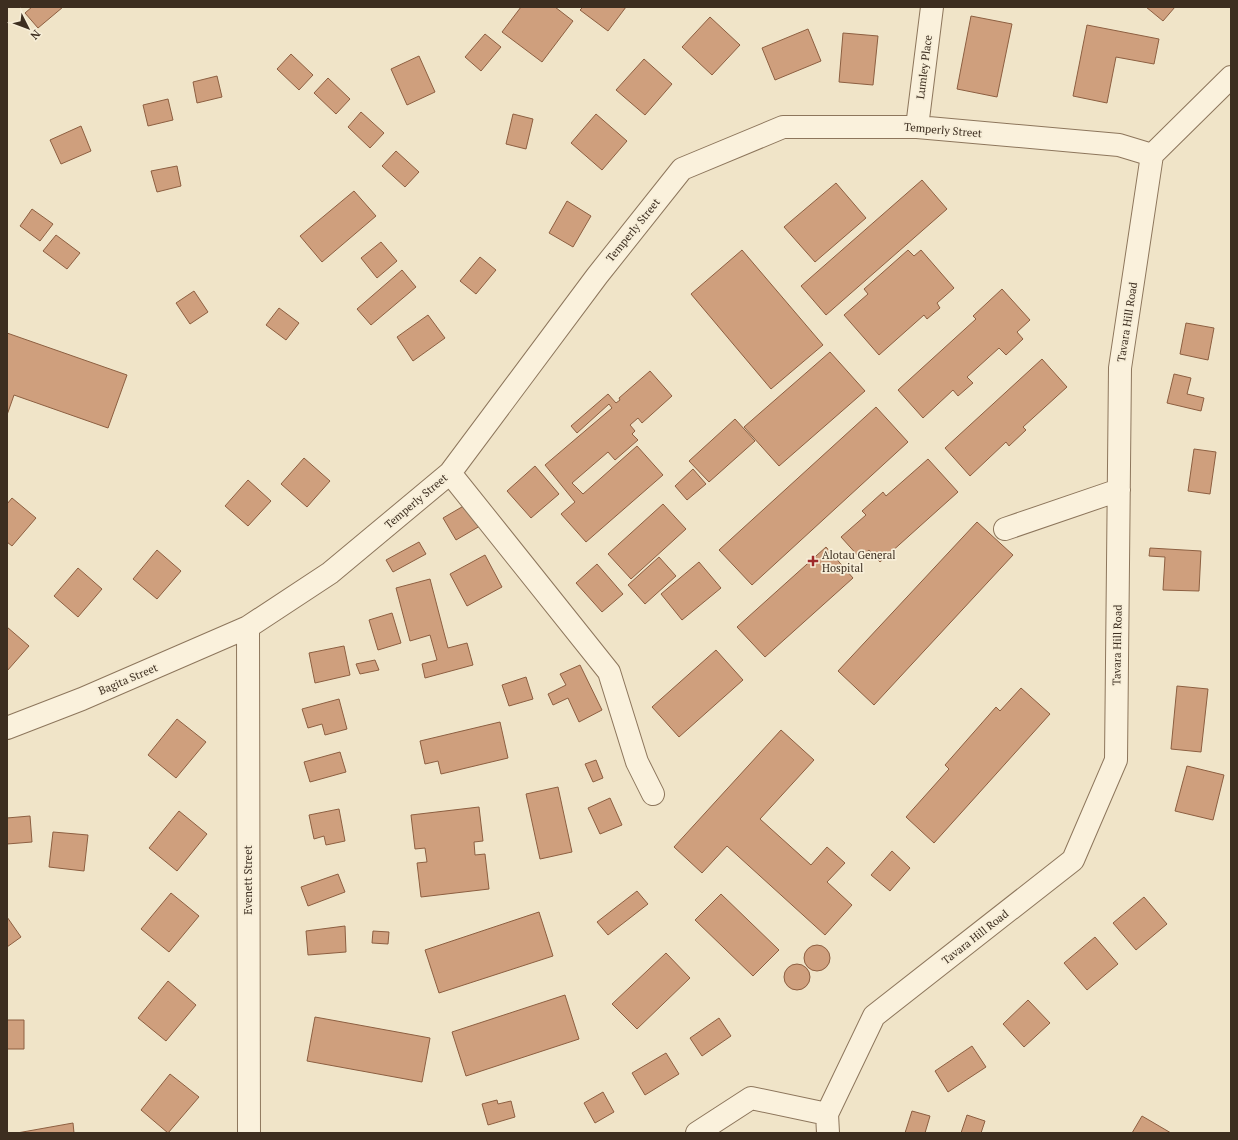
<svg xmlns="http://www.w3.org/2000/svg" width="1238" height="1140" font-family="'PT Serif',serif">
<rect width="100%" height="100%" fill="#f0e4c8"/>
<path fill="#cf9f7d" stroke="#8d5f41" d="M32 7H63L38 28 25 13Z
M521 7H555L573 21 542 62 502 32Z
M583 7H626L608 31 580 10Z
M1146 7H1175L1163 21Z
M971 16 1012 24 997 97 957 89Z
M710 17 740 45 712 75 682 47Z
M1087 25 1159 39 1154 64 1116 57 1107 103 1073 96Z
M808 29 821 61 775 80 762 48Z
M843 33 878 36 873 85 839 82Z
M485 34 501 47 481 71 465 57Z
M291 54 313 75 299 90 277 69Z
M419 56 435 92 407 105 391 69Z
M644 59 672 84 645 115 616 90Z
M217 76 222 97 197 103 193 82Z
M328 78 350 99 336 114 314 93Z
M168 99 173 120 148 126 143 105Z
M361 112 384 133 370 148 348 127Z
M513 114 533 119 526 149 506 144Z
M596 114 627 141 602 170 571 143Z
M81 126 91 151 61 164 50 140Z
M396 151 419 172 405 187 382 166Z
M177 166 181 186 157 192 151 171Z
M922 180 947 209 826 315 801 286Z
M836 183 866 218 815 262 784 227Z
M354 191 376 216 322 262 300 236Z
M567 201 591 216 573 247 549 233Z
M32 209 53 224 40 241 20 226Z
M56 235 80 253 67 269 43 251Z
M381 242 397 261 377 278 361 258Z
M742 250 823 345 771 389 691 294Z
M908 250 914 256 921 250 954 288 937 303 940 308 927 319 924 315 879 355 844 315 868 294 864 289Z
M480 257 496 270 476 294 460 281Z
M402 270 416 287 371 325 357 309Z
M1002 289 1030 320 1017 332 1023 339 1006 355 999 348 967 377 973 383 958 396 953 390 923 418 898 390 976 319 973 316Z
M194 291 208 312 190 324 176 303Z
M279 308 299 323 286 340 266 325Z
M428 315 445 338 413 361 397 337Z
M1186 323 1214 328 1208 360 1180 354Z
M7 333 127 375 108 428 14 395 7 415Z
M830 352 865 391 779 466 744 427Z
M1042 359 1067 387 1023 427 1026 430 1009 446 1006 442 970 476 945 448Z
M650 371 672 396 642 423 638 418 630 425 635 431 632 434 638 440 615 460 608 452 572 483 583 494 637 446 663 475 586 542 561 514 575 502 545 465 612 408 609 404 577 433 571 426 608 394 616 403 620 400 619 398Z
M1174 374 1191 378 1187 394 1204 398 1201 411 1167 403Z
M876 407 908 442 752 585 719 550Z
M735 419 755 441 709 482 689 461Z
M1194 449 1216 452 1210 494 1188 491Z
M304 458 330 481 307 507 281 484Z
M928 459 958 492 880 562 869 550 860 558 841 537 866 515 862 511 883 492 886 496Z
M535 466 559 494 531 518 507 491Z
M693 469 706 484 687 500 675 486Z
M248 480 271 501 248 526 225 506Z
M12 498 36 518 12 546 7 542V504Z
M467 504 480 526 456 540 443 518Z
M663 504 686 529 631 579 608 554Z
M977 522 1013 555 874 705 838 671Z
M419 542 426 554 393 572 386 560Z
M826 547 853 578 765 657 737 627Z
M1150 548 1201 551 1199 591 1163 590 1165 557 1149 556Z
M157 550 181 571 157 599 133 579Z
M485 555 502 587 467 606 450 574Z
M659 557 676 576 645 604 628 585Z
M699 562 721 588 682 620 661 594Z
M597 564 623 594 602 612 576 583Z
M78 568 102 589 78 617 54 596Z
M430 579 448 648 467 643 473 665 425 678 422 664 437 660 430 635 410 641 396 588Z
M392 613 401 643 378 650 369 620Z
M7 627 29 646 7 671Z
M344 646 350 675 315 683 309 653Z
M716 650 743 680 679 737 652 707Z
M375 660 379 670 360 674 356 664Z
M580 665 602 710 579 722 568 698 553 705 548 694 566 685 560 674Z
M526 677 533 699 509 706 502 685Z
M1177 686 1208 689 1201 752 1171 749Z
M1021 688 1050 714 934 843 906 817 949 769 945 765 996 707 1000 711Z
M339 699 347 729 325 735 322 724 308 728 302 709Z
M177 719 206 742 176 778 148 755Z
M500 722 508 758 441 774 438 761 425 764 420 741Z
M781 730 814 760 760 819 811 865 827 847 845 863 827 882 852 905 825 935 727 846 702 873 674 847Z
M340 752 346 772 310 782 304 762Z
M596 760 603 778 593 782 585 764Z
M1187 766 1224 775 1213 820 1175 811Z
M558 787 572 852 540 859 526 794Z
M610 798 622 825 600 834 588 808Z
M479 807 483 841 474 842 475 855 485 854 489 889 421 897 417 863 427 862 425 848 415 849 411 815Z
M339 809 345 841 326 845 324 836 314 839 309 815Z
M179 811 207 834 177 871 149 848Z
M30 816 32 842 7 844V818Z
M53 832 88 835 84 871 49 867Z
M892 851 910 868 890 891 871 875Z
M338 874 345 892 308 906 301 887Z
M637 891 648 904 608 935 597 922Z
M171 893 199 916 169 952 141 929Z
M721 894 779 950 753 976 695 920Z
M1144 897 1167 924 1136 950 1113 923Z
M539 912 553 956 439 993 425 950Z
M7 917 21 937 7 947Z
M345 926 346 952 308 955 306 931Z
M373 931 389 932 388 944 372 943Z
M1095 937 1118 964 1087 990 1064 963Z
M804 958a13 13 0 1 1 26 0a13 13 0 1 1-26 0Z
M666 953 690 978 637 1029 612 1004Z
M784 977a13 13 0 1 1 26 0a13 13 0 1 1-26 0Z
M168 981 196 1005 166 1041 138 1018Z
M565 995 579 1039 466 1076 452 1032Z
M1028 1000 1050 1023 1024 1047 1003 1024Z
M315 1017 430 1038 422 1082 307 1061Z
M719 1018 731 1036 702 1056 690 1038Z
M7 1020H24V1049H7Z
M972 1046 986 1067 948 1092 935 1071Z
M666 1053 679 1074 645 1095 632 1073Z
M170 1074 199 1097 168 1133 141 1110Z
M603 1092 614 1112 595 1123 584 1103Z
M497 1100 498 1104 511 1101 515 1117 488 1125 482 1104Z
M912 1111 930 1116 925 1133H905Z
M967 1115 985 1121 981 1133H961Z
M1142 1116 1171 1133H1132Z
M73 1123 74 1133H17Z"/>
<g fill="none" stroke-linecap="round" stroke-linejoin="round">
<g stroke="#8d765c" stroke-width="24">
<path id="minor" d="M917 127 932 7
M450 473 609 672 637 762 653 794
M1005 529 1119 490
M248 627 249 1133
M7 728 82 699 248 627 330 573 450 473 597 276 682 169 783 127H917L1119 145 1152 155
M697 1133 751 1098 827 1114
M828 1133 827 1114 874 1016 1073 860 1116 760 1120 368 1152 155 1231 77"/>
</g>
<use href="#minor" stroke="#faf1dc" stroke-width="22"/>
</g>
<path fill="#9e2a2b" stroke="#f7eed8" stroke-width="1.5" d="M811 555h4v4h4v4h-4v4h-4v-4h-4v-4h4z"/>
<g text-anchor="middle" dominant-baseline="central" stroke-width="3.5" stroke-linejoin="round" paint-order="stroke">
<g font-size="11" fill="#3d2e20" stroke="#f7eed8">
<text transform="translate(924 67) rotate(-83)">Lumley Place</text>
<text transform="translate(943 130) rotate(5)">Temperly Street</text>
<text transform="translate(633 230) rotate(-51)">Temperly Street</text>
<text transform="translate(1127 322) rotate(-81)">Tavara Hill Road</text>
<text transform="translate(416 501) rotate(-40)">Temperly Street</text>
<text transform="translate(1117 645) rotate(-89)">Tavara Hill Road</text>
<text transform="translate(128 679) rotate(-23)">Bagita Street</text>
<text transform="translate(248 880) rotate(-90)">Evenett Street</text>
<text transform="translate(975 937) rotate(-38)">Tavara Hill Road</text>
</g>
<g font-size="11" fill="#3d2e20" stroke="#f7eed8" text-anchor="start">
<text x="822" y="555">Alotau General<tspan x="822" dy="13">Hospital</tspan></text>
</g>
</g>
<rect width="1238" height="1140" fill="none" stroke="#3d2e20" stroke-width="16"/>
<g transform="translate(28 28) rotate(132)" stroke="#f7eed8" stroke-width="3" paint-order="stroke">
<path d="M0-3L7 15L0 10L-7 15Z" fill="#3d2e20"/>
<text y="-6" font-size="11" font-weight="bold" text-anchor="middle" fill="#3d2e20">N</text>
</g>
</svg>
